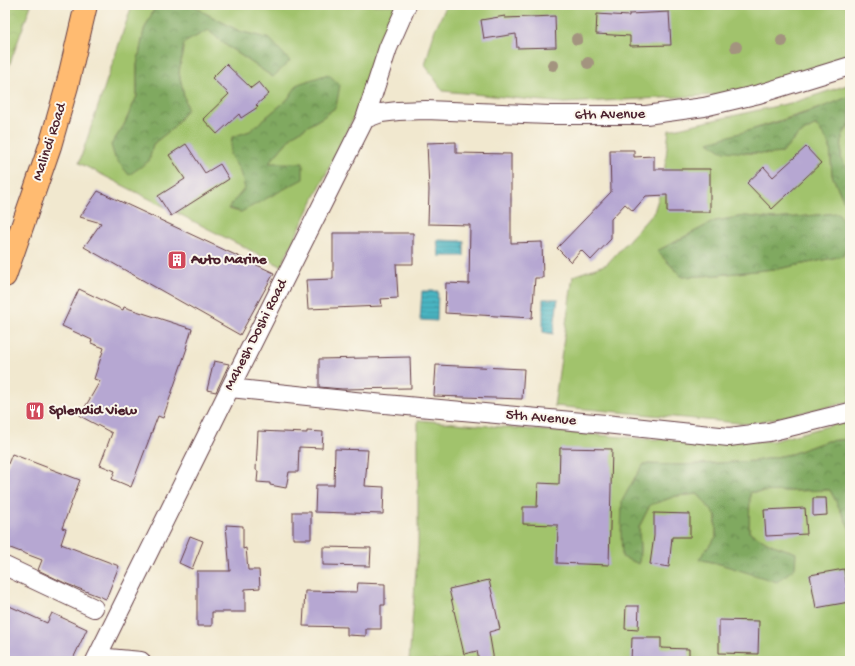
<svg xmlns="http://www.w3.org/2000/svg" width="855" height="666" font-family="'Gochi Hand',sans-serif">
<defs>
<pattern id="forest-crowns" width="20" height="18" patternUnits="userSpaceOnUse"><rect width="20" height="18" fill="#80a960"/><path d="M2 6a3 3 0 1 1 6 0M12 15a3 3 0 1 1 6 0" fill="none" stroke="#6b894f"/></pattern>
<pattern id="park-crowns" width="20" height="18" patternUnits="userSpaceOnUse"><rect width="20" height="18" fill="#a1c36c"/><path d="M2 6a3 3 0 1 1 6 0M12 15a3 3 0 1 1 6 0" fill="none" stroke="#8ca75e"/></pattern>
<pattern id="water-rules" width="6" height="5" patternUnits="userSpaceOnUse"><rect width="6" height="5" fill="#49b6c3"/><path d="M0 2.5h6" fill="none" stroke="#3f939f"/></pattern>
</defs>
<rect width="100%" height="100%" fill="#fbf7ec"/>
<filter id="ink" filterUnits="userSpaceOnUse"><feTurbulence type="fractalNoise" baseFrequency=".025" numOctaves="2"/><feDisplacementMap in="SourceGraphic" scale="8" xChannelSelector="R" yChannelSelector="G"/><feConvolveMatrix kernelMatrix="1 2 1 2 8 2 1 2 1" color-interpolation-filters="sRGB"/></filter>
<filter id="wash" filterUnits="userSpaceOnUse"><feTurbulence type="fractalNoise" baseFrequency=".012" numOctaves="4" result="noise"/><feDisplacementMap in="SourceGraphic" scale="16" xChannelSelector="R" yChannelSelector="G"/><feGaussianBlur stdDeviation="0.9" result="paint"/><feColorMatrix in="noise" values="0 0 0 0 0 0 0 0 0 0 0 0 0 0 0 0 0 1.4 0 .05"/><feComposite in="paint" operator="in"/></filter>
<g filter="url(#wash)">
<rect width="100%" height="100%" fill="#f1e8cf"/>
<path fill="#a1c36c" stroke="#76714c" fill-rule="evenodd" d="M132 5H156L144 30 137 65V96L124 125 111 145 149 161 153 144 173 128 187 109 179 73 183 43 208 30 227 46 273 77 270 39 239 31 203 12 194 5H400L375 74 281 266 79 163ZM299 84 336 107 323 117 293 135 269 163 302 179 240 212 228 209 245 188 232 137 250 131 264 119 287 100Z
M447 5H850V61L738 94 564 103 443 91 425 65 435 29Z
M850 84V96L832 104 710 143 745 153 771 154 782 153 798 135 816 125 830 145 832 175 844 202 850 205V229L838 213 775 219 745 216 715 221 657 251 682 277 718 275 783 268 843 256 850 237V402L749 424 554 406 573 276 607 264 654 212 663 183 669 130 795 102Z
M850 124V172L841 158 842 136Z
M418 420 646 439 773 441 850 420V439L827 441 791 454 755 461 681 465 644 464 634 479 639 564 640 549 639 527 650 505 676 496 698 494 716 516V537L699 559 720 564 777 581 796 553 773 545 749 532 750 492 830 490 850 529V661H409L418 545Z"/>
<path fill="url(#forest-crowns)" stroke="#656446" d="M156 5H194L203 12 239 31 270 39 290 61 273 77 227 46 208 30 184 43 179 73 187 109 173 128 153 144 149 161 129 175 115 158 111 145 124 125 137 96V65L144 30Z
M328 74 340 85 336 107 323 117 293 135 269 163H303V179L241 212 228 208 245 188 239 169 230 155 232 137 250 131 264 119 287 100 298 84Z
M850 96V124L842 136 841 158 850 172V205L844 202 832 175 830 145 816 125 798 135 782 153 771 154 721 151 709 142C756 128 805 116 850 96Z
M838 213 850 229V237L843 256 783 268 718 275 682 277 657 251 715 221 745 216 775 219Z
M850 439V529L830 490 750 492 749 532 773 545 796 553 795 568 777 582 720 564 699 559 716 537V516L698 494 676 496 650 505 639 527 640 549 639 564 622 557 621 533 622 501 634 479 644 464 681 465 755 461 791 454 827 441Z"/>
<path fill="url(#park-crowns)" stroke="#76714c" d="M5 5H31L5 77Z"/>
<path fill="url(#water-rules)" stroke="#4a6a77" d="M437 240 464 241V256H439Z
M422 291H438L437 321 420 320Z
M543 299H558L553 334 543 332Z"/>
<g id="blocks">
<path fill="#b6a7d2" d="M669 12 671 45 630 46V36L596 34 597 14 629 16V14Z
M505 16V18L555 16 556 47 517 48 516 34 484 39 481 20Z
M226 64 251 88 259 82 269 94 256 105 258 107 241 118 239 114 217 134 203 119 229 94 212 78Z
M456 142V153L511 154V243L542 242 543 278H535L532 318 445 313 446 283 469 284 470 225 428 224 429 190 427 143Z
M186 144 205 173 220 164 229 179 171 216 158 196 185 179 169 155Z
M806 147 821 163 772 209 747 183 764 167 773 177Z
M610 150H634V157L654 156V169H710V212H667V195L646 196 633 211 625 204 611 219V239L591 260 581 250 571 262 557 248 611 192Z
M98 191 274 273 240 335 84 247 101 223 80 217Z
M333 233H413V264H396L398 298 381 299 382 306 308 309 306 280 333 279Z
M79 289 123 310 124 307 192 329 186 348H187L163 418 158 416 131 487 112 479 115 471 100 465 112 433 80 416 100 381 94 379 104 348 91 343 92 340 62 326Z
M410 357 411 388 342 389 319 387V359Z
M214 361 229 364 216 392 207 390Z
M436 365 524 369 522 399 434 396Z
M258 431 307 433V431L323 432 322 448 299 447 298 472H289L286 488 270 485V483L257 482 258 471 256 470Z
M560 448 612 449 609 565 557 563 558 525 523 524V507H537L538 483 559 484Z
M335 449 368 450 365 486 384 487 383 514 315 512 316 485H334Z
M12 454 80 480 62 528 66 529 61 544 119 566 106 599 67 584 38 570 42 560 5 546V471Z
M813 498H826L827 515 813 516Z
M805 508 807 534 766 536 764 510Z
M293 512H311V539H293Z
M654 513 690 514V537H672L669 567 650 564 654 536Z
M226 525 243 526V549L246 548 248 570H259L260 588 245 589V612H212V626H197V571H230Z
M190 536 203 541 192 569 179 563Z
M323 547 371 548 370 566 323 565Z
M844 569 849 602 816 608 810 575Z
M489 580 500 629 489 632 494 661H479L477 651 464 654 449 589Z
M358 583 385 584V605H381V629H366V636L347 635V627L303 626 305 591 357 592Z
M5 604 47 623 52 613 87 629 72 661H5Z
M626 606H639L638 630 625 629Z
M719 620 759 621 758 654 719 653Z
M632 638H661V648L689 649V661H631Z"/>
</g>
</g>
<g filter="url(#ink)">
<use href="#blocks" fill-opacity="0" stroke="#633d44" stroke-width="1"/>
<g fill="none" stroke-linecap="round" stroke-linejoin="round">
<g stroke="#633d44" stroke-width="20">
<path id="minor" d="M365 119 381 113 398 111 426 110 549 115H646L704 107 759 94 850 66
M230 388 374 403 605 424 729 437 769 432 850 412
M5 566 94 608
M97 657 141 661
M95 661 230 388 365 119 388 48 407 5"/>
</g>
<g stroke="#633d44" stroke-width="24">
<path id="highway" d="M5 276 50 146 67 86 86 5"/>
</g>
<use href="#minor" stroke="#fff" stroke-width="18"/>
<use href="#highway" stroke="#ffbb71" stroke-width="22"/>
</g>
<g fill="#a3947f">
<circle cx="577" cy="39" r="6"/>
<circle cx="782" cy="41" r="6"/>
<circle cx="736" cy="47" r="6"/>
<circle cx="588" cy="63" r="6"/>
<circle cx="553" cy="65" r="6"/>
</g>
</g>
<defs>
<g id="building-square" transform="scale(1)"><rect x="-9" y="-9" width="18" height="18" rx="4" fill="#d1495b" stroke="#fbf7ec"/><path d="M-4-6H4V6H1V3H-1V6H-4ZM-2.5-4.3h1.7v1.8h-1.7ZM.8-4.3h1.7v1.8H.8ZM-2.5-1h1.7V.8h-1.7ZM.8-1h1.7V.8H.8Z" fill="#fff"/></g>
<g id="restaurant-square" transform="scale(1)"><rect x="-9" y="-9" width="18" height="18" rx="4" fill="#d1495b" stroke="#fbf7ec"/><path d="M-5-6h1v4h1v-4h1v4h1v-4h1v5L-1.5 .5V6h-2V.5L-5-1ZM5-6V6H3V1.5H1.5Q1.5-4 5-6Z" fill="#fff"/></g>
</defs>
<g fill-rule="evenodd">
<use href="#building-square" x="177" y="260"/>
<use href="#restaurant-square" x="35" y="411"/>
</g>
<g text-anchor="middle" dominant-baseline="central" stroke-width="4" stroke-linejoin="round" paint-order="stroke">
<g font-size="15" fill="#4a1f2b" stroke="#fbf7ec">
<text transform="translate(610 115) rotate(-1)">6th Avenue</text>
<text transform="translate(50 142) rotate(-72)">Malindi Road</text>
<text transform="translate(256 335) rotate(-63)">Mahesh Doshi Road</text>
<text transform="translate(541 418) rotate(5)">5th Avenue</text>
</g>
<g font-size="15" font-weight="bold" fill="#4a1f2b" stroke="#fbf7ec" text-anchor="start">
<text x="191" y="260">Auto Marine</text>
<text x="49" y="411">Splendid View</text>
</g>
</g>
<rect width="855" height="666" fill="none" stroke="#fbf7ec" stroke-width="20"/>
</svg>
